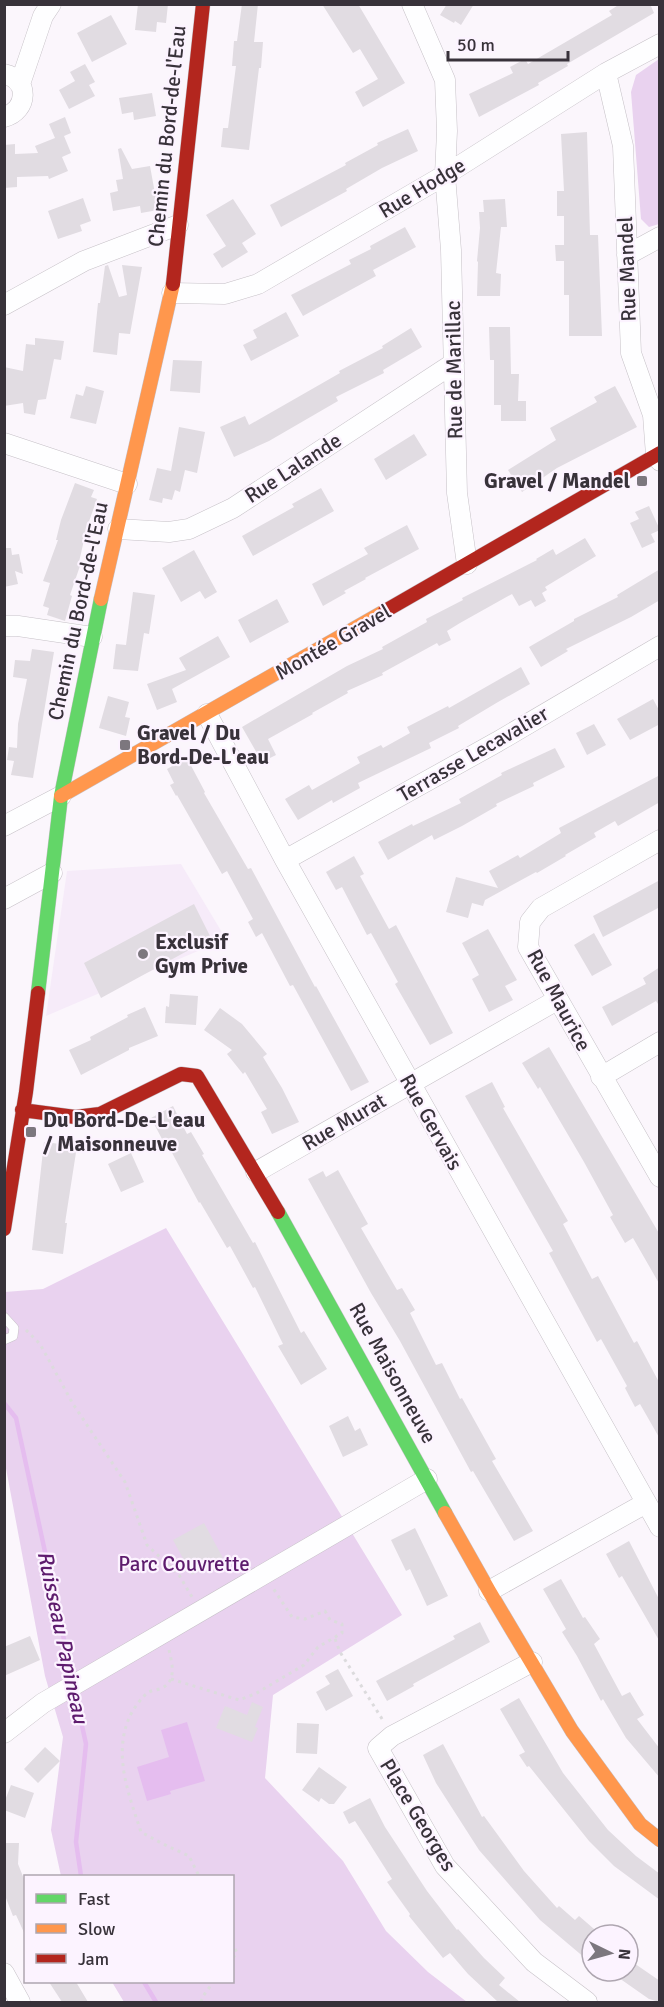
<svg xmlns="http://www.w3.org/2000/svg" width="664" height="2007" font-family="Signika,sans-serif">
<rect width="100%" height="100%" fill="#fbf6fc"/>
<path fill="#f6ebf9" d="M181 864 226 939 46 1016 67 871Z"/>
<path fill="#e9d2ef" d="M659 59V224L649 227 641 219 631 92 636 75Z
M166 1228 402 1615 273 1695 265 1778 343 1861 386 1931 428 1972 467 2002H124L112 1982H232V1876H61L51 1830 63 1737 45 1676 5 1463V1292L43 1289Z"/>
<path fill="#e5bdef" d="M187 1722 205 1781 170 1791 171 1794 147 1801 137 1767 169 1757 161 1730Z"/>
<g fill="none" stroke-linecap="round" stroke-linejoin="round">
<path stroke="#e5bdef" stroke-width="4.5" d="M4 1403 16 1418 73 1681
M74 1689 86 1744 76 1842 81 1876
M144 1982 156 2002"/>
</g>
<path fill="#e1dce2" d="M138 4H168L166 23 157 22 156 32 135 30Z
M242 4H258L254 42H263L261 68H259L249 150 221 147 223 128H228L236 66H232L234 41H237Z
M322 4H358L405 83 363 107 355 92 378 79 360 49 353 53Z
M447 4H474L461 25 455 21 454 23 440 15Z
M620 4H650L654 13 567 64 568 66 538 83 539 85 479 117 469 94 513 73 510 67 525 59 528 64 612 15 609 11Z
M111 15 127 44 92 62 77 33Z
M85 64 95 82 89 85 95 96 69 109 59 90 75 81 70 72Z
M152 93 156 116 134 120 133 112 122 114 119 98Z
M65 117 71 133 64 136 71 153 62 157 68 171 49 179 48 176 17 177V187L4 188V145L15 144V154L38 153 35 146 55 138 49 124Z
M408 129 418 151 382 168 346 189 347 191 281 227 270 205 346 165 345 163 378 145 377 143Z
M587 132 590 235H598L602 336H569V295H564V261H556L555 245H564V216H557V191H564L561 134Z
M121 148 132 169 150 166 158 210 141 213 140 206 113 211 110 193 118 191 116 180 123 179 118 149Z
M83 198 91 221 80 225 82 231 58 239 48 211Z
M233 199 256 234 242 243 248 252 222 268 213 254 226 246 206 215Z
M505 199 507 227H501L496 273 501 274 500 296H477L478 262 477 261 480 228 479 212H484L483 200Z
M405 227 416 247 373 270 376 276 303 316 291 295 351 264 349 260 371 249 370 246Z
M108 265 119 297 127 295 122 265 142 267 130 334 119 333 117 355 93 352 98 303H100L105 266Z
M286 312 299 336 251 361 243 345 257 338 253 330Z
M489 327H510L511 374H519L518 401H526V421H501V405H494V360H490Z
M411 328 422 347 383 370 384 373 336 397 338 401 269 441 234 457 220 427 245 416 249 425 340 373 339 371 383 348 382 346Z
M35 338 64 341 61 360 54 359 46 399 38 400 35 415 24 413 23 403 4 406V367L23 371 26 344 35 345Z
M173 360 202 361 200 393 170 391Z
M86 386 104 391 96 424 70 418 76 394 83 396Z
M615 386 637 427 557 468 522 492 508 470 556 440 550 428 597 402 594 397Z
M179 427 205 432 197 473 185 470 180 492 175 490 172 500 163 498 162 503 149 500 157 468 171 471Z
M414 434 427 455 386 480 374 459Z
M75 483 94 490 91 497 97 499 87 527 79 562 81 563 70 595 72 596 65 621 47 615 49 608 43 606 50 583 43 581 58 540H56L61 520Z
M321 488 334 511 253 556 242 536 294 507 292 504Z
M649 506 660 530 651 534 655 542 642 548 630 523 639 519 635 512Z
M407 525 419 549 365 578 366 579 344 591 346 593 323 606 312 584 368 554 364 548Z
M585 538 596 556 545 587 547 590 542 593 546 601 535 607 531 600 519 606 512 594 460 623 447 631 451 640 439 646 437 643 382 673 383 675 347 691 348 693 312 713 313 714 268 739 276 755 262 762 242 727 347 666 383 649 382 647 427 622 426 619 463 600 462 598 537 560 536 559 553 549 556 555Z
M4 548H11L12 555 19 554 23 574 15 571 18 584 4 587Z
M194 550 217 592 205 599 200 591 181 602 162 568Z
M660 569V600L631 617 566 649 568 651 541 667 529 647 574 621V619L618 597 617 595Z
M133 592 155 595 149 634 144 633 138 671 113 669 116 644 126 645Z
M277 599 289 622 250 643 238 620Z
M218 636 230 657 172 689 177 702 157 710 147 684 186 670 179 658Z
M32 649 54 652 33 778 11 775 14 761 7 760 9 747 17 748 18 724 27 679 13 677 15 660 30 661Z
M521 667 530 684 498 702 458 726 459 728 429 743 431 748 358 783 360 788 333 803 332 800 298 820 285 799 309 785 312 790 360 763 357 757 381 745 383 748 410 733 407 727 448 706 449 708Z
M108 696 129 702 125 717 130 718 126 736 99 728Z
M653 699 660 712V724L630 740 617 719Z
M594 724 606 745 587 755 576 733Z
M555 748 565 767 533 783 534 786 496 804 497 806 462 826 434 840 432 835 388 860 378 842 412 824 413 826 461 803 459 799 502 775 501 773Z
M187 758 205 792 204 793 248 869 251 868 315 987 316 986 369 1082 351 1091 293 985 290 986 262 933 256 937 248 922 253 919 227 871 222 874 177 795 176 796 170 785 174 783 167 769Z
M660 775V802L618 826 615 821 594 833 596 837 565 855 566 856 537 873 536 872 485 900 483 906 472 903 468 918 446 912 456 877 498 888 489 871 518 855 520 858 561 833 559 828Z
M354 856 364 874 360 876 389 929 396 925 453 1033 430 1045 395 984 398 982 371 933 367 935 342 887 336 890 326 872Z
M660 880V907L603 937 593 916Z
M194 904 211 938 101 998 84 963Z
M488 929 517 980 505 986 513 1000 489 1012 472 979 479 975 462 943Z
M594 933 612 965 592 976 574 945Z
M660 967V1007L656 1001 612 1026 602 1007 646 984 643 978Z
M170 994 198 996 196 1025 165 1023 166 1006 169 1007Z
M145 1007 158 1036 129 1048V1050L81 1075 69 1050 91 1040 90 1037 128 1017 127 1015Z
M220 1008 242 1024 267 1054 263 1057 282 1088 299 1122 272 1134 261 1112 267 1109 245 1072 243 1074 227 1054 232 1050 204 1030Z
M549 1047 660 1235V1285L633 1238 625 1243 610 1217 613 1215 584 1162 540 1087 538 1089 522 1063Z
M492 1082 505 1107 503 1108 568 1221 563 1224 592 1279 598 1276 634 1343 637 1341 660 1384V1439L640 1404 635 1407 625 1388 627 1386 601 1339 597 1342 549 1253 553 1251 465 1096Z
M173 1106 187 1134 191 1132 204 1154 202 1155 253 1243 255 1242 301 1333 304 1331 327 1369 301 1385 278 1346 283 1344 255 1287 253 1288 230 1246 227 1248 200 1202 199 1203 164 1138 162 1139 151 1118Z
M44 1142 77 1146 65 1223H67L63 1254 32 1250Z
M131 1153 144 1182 121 1192 108 1164Z
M338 1170 368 1224 361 1228 397 1290 402 1288 415 1310 410 1313 436 1365 442 1363 460 1399 462 1398 496 1459 492 1461 533 1531 514 1541 473 1471 471 1472 400 1341 371 1293 308 1179 323 1171 326 1177Z
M348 1416 355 1431 360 1428 368 1445 343 1457 329 1426Z
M204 1523 223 1558 192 1575 173 1540Z
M415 1528 448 1596 427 1606 410 1569 406 1571 391 1540Z
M629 1541 660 1601V1642L622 1576 619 1578 606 1554Z
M561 1579 583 1618 585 1617 600 1639 594 1644 622 1696 630 1692 644 1715 637 1719 660 1749V1778L626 1738 603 1699 601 1701 577 1656 562 1632 566 1629 543 1589Z
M480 1622 490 1642 413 1684 414 1686 387 1701 376 1681 455 1639 453 1636Z
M30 1636 40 1660 4 1676V1647Z
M338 1669 353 1696 326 1711 316 1692 330 1684 325 1676Z
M519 1698 563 1773 608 1830 636 1856 660 1874V1900L614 1866 589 1841 529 1766 527 1767 519 1755 525 1752 500 1709Z
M252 1702 263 1707 255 1727 258 1728 252 1742 216 1728 225 1706 247 1715Z
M297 1723 319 1724 317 1754 296 1753Z
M443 1744 482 1817 484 1816 524 1871 557 1908 559 1906 575 1920 579 1916 601 1935H592V1964L540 1920 479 1850 436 1783 423 1755Z
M45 1747 60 1761 38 1783 24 1769Z
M319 1767 347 1787 334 1804H329L321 1798 319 1802 302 1790Z
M11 1785 34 1793 25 1818 4 1810V1803Z
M370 1798 385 1827 427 1891 457 1930 458 1929 484 1958 505 1978 499 1985 520 2002H498L468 1974 450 1953 443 1958 409 1916 410 1914 387 1882 392 1879 366 1838 355 1821 349 1824 343 1812Z
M4 1843H19L18 1864 26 1884V1937L16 1915 13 1916 4 1893Z
M628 1959 660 1981V2002L649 1999 609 1971H628Z
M49 1982H76L88 2002H62Z"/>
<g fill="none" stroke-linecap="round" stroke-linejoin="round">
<g stroke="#c6c1c7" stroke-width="10">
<path id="lane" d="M4 1317 14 1328 13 1336 4 1340"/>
</g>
<g stroke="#c6c1c7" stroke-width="21">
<path id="street" d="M412 4 445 80 447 131 445 175 451 250 457 493 467 564
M606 73 623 146 631 353 653 415 656 455 660 461
M4 74C30 79 28 111 4 117
M20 84 43 16 51 4
M627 255 660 237
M172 293 225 294 258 284 445 175 606 73 660 44
M4 305 84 261 178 225
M4 443 127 484
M118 529 169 532 189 529 233 508 454 363
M4 626H18L92 637
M207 714 285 860 660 1527
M4 826 61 796
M660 840 541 908 530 922 528 947 660 1177
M285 860 497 742 660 646
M4 899 52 873
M601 1077 660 1042
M256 1172 557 1000
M489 1591 646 1503
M532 1662 392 1736 378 1748 445 1866 534 1962 587 2002
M4 1733 43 1703 427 1479
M4 1973 20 2002"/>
</g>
<g stroke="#c6c1c7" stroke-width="15">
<path id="fast" d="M38 993 61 796 101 599
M278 1212 445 1513"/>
</g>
<g stroke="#c6c1c7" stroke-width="15">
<path id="slow" d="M101 599 173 284
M61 796 385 611
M445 1513 489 1591 572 1731 640 1824 660 1840"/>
</g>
<g stroke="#c6c1c7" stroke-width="15">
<path id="jam" d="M173 284 203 4
M385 611 660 453
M22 1110 75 1117 100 1114 181 1074 197 1076 278 1212
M4 1229 26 1092 38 993"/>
</g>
<path stroke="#dcdbdd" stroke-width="3" stroke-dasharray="3 4.5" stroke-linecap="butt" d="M26 1330 40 1344 73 1404 125 1482 147 1545 179 1575 192 1597
M335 1639 340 1652 384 1722
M169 1650C172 1663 177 1681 162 1688 158 1690 153 1690 149 1692 142 1696 132 1711 129 1718 113 1756 129 1795 141 1832L163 1844 189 1856 199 1876
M171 1679 239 1700 255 1694 304 1665 318 1647 342 1633V1624L330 1620 325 1611 305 1619 292 1617 273 1588
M232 1942 237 1953 232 1959
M201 2002C203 1994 209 1989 213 1982"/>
<use href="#lane" stroke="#fefeff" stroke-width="9"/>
<use href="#street" stroke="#fefeff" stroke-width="20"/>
<use href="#fast" stroke="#63d668" stroke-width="14"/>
<use href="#slow" stroke="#ff974d" stroke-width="14"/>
<use href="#jam" stroke="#b3261e" stroke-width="14"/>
</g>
<g fill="#7c777e" stroke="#fcf3ff" stroke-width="2">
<rect x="636" y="475" width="12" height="12" rx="3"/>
<rect x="119" y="739" width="12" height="12" rx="3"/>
<circle cx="143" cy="954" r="6"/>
<rect x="25" y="1126" width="12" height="12" rx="3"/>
</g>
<g text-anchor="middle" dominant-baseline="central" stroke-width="4.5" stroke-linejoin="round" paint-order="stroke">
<g font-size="21" fill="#38323a" stroke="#fcf3ff">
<text transform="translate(167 136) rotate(-84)">Chemin du Bord-de-l'Eau</text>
<text transform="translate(422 188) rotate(-31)">Rue Hodge</text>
<text transform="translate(627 269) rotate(-92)">Rue Mandel</text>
<text transform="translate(454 370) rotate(-91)">Rue de Marillac</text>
<text transform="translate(293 468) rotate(-33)">Rue Lalande</text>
<text transform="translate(78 611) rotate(-78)">Chemin du Bord-de-l'Eau</text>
<text transform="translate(333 642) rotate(-30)">Montée Gravel</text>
<text transform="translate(473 754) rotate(-30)">Terrasse Lecavalier</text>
<text transform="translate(559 1000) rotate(62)">Rue Maurice</text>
<text transform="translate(344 1122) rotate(-30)">Rue Murat</text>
<text transform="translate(431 1122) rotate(61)">Rue Gervais</text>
<text transform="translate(393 1373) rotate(61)">Rue Maisonneuve</text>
<text transform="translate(418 1815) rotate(59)">Place Georges</text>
</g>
<g font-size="21" font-weight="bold" fill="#38323a" stroke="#fcf3ff" text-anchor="start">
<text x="630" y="481" text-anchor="end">Gravel / Mandel</text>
<text x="137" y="733">Gravel / Du<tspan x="137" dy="24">Bord-De-L'eau</tspan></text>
<text x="155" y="942">Exclusif<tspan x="155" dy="24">Gym Prive</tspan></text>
<text x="43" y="1120">Du Bord-De-L'eau<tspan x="43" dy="24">/ Maisonneuve</tspan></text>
</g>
<g font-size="21" fill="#5d1b6d" stroke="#fcf3ff">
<text x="184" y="1564">Parc Couvrette</text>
</g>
<g font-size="22" font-style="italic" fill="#5e1c6e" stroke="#fcf3ff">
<text transform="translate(63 1637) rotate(78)">Ruisseau Papineau</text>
</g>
</g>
<rect width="664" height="2007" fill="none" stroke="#38323a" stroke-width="12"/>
<rect x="24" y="1875" width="210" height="108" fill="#fcf3ff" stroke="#aea6b0" stroke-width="1.5"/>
<rect x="36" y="1894" width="30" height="9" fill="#63d668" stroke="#aea6b0" stroke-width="1.5"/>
<text x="78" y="1905" font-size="18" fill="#38323a">Fast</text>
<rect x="36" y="1924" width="30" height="9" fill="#ff974d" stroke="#aea6b0" stroke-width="1.5"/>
<text x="78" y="1935" font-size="18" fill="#38323a">Slow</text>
<rect x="36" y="1954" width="30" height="9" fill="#b3261e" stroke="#aea6b0" stroke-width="1.5"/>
<text x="78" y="1965" font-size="18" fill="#38323a">Jam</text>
<g transform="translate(610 1953) rotate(95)"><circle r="28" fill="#fcf3ff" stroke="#aea6b0" stroke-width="1.5"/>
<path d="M0-4.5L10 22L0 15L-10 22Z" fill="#7c777e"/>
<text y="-9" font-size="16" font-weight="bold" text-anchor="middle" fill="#38323a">N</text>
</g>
<path d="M448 51v9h120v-9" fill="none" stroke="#38323a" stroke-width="3"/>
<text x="457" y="51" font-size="18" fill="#38323a" stroke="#fcf3ff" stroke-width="4.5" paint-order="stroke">50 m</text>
</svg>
